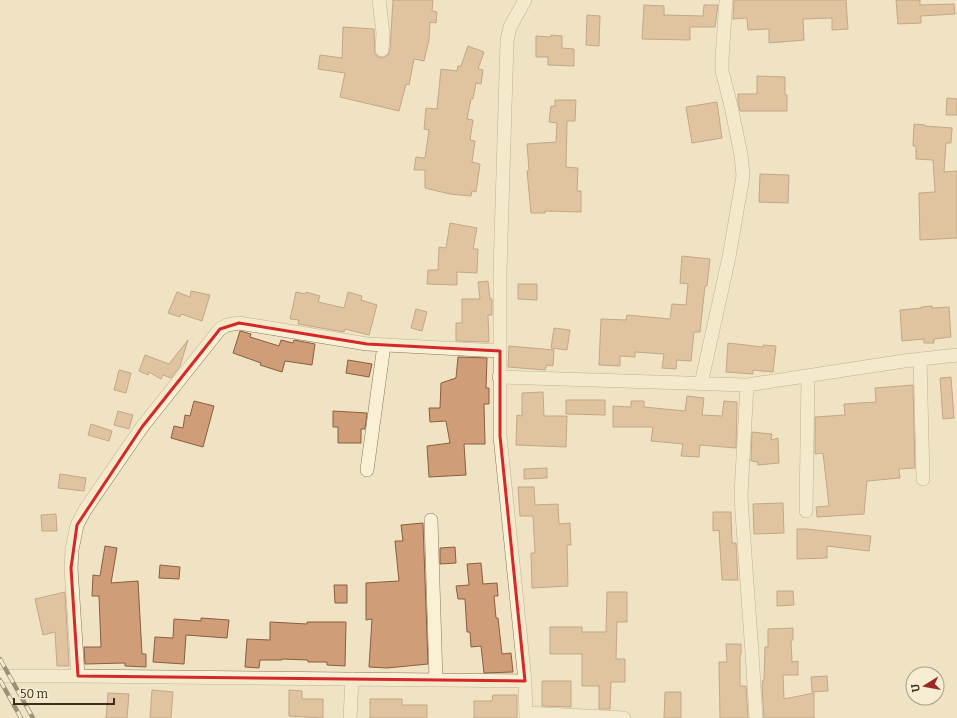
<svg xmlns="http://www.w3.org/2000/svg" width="957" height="718" font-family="Bitter,serif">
<rect width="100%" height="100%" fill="#efe3c3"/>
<path fill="#cf9d77" stroke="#8a5e3e" d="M393 0H433L432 11 437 12 436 23 430 22 429 40 424 61 414 59 409 85 406 84 399 111 340 97 345 73 318 69 320 55 342 58 343 27 374 29 375 54 378 57 382 58 388 55 390 50Z
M734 0H846L848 29 832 30V18L803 19 804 40 769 43V29L748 30 747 18 733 19Z
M896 0H920V5L954 4 955 14 921 16V23L898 24Z
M644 5 664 6V15L703 16 704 5H718L715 27H690V40L642 39Z
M587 15 600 16 599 46 586 45Z
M551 35 562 36V48L574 49V66L548 65V57H536V36L551 37Z
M468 46 484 52 478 69 483 70 481 84 476 83 473 99H471L467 119 473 120 470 140 475 141 472 162 480 164 476 192 472 191 471 196 450 194 425 188V170H414L416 157 425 158 429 130 424 129 426 108 437 109 441 69 457 71 458 66H461Z
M757 76 785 77V95H787V111H740L738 102V94H757Z
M947 98 957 99V115H946Z
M555 100H576L575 121H567L566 167 578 168 577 191H581V212L545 211V213H531L527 171 529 170 527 144 556 142 557 123 549 122 551 106H555Z
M717 102 722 138 692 143 686 107Z
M914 124 925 125V126L952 128 951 143H946L944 172 957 171V238L920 240 919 193 935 192 933 160 916 159V146H913Z
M760 174 789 175 788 203 759 202Z
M450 223 477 228 473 249H478L477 273 457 272V285L427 284 428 270H438L439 247 446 248Z
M682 256 710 259 707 286H705L700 332H694L691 361 677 360 676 369 662 368 664 354 635 352V357L620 356V366L599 365 601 319 626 320 627 315 670 319 672 304 686 305 688 284 680 283Z
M488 281 490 299H492V315H488L489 342 456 341V323H462V299H480L478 282Z
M518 284H537V300L518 299Z
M191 291 210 295 202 321 181 314 180 317 168 313 177 292 190 297Z
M296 292 305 294 306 292 320 296 318 302 344 308 348 292 362 296 361 300 377 305 369 335 345 329 344 332 298 324 299 320 290 319Z
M932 306V308L949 307 951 337 934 339V343H924V339L902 341 900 310 921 308V307Z
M416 309 427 312 422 331 411 328Z
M554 328 570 330 567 350 551 348Z
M240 331 251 334 250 337 279 346 281 340 293 343 294 340 315 344 312 365 285 361 282 372 260 365 261 363 233 353Z
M188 340 180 366 171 378 163 375 161 379 149 372 148 375 139 371 145 355 169 364Z
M728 343 763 347V345L776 346 773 372 753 370V374L726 372Z
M509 346 554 350 553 366 547 365 545 370 508 367Z
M458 357 487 358 486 388H489V404H484L485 444H464L466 475 429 477 427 446 450 443 446 421 430 422 429 408H440L441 383 456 378Z
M348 360 372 364 369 377 346 373Z
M119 370 131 373 126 393 114 390Z
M951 377 954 418 943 419 940 378Z
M913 385 915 468 899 469 900 478 867 481 864 514 817 517 816 507 829 506 823 453 815 454V417L845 415 844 404 876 402 875 388Z
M543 392 544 416H567L566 447 516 445 517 415 522 416V393Z
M687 396 704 398 702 415 722 416 724 401 737 402 736 448 700 445 699 457 681 456 683 444 651 441 653 427H613V406L631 407V401H644V407L685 411Z
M566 400H605V415L566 414Z
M194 401 214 406 203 447 171 438 174 426 183 428 185 415 190 416Z
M118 411 133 415 129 429 114 425Z
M333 411 367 413 365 429H361V443H338V427H333Z
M91 424 112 431 109 441 88 435Z
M752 432 772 434 771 440 778 438 779 463 758 465V462L751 461Z
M547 468V478L524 479V469Z
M60 474 86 478 84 491 58 488Z
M518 487H534L535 505 558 504 559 524 570 523 571 545H567L568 586 532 588 531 553H535L533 516H520Z
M783 503 784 533 754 534 753 504Z
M713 512H731L732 543H736L738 580H722L719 530 713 531Z
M56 514 57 531H42L41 515Z
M423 523 428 664 387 668 369 667 372 619 366 620V583L399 581 395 541H403L401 525Z
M797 529H807L871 536 869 551 827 546V558L797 559Z
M105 546 117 548 111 583 138 581 142 654H146V667L125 666V663L85 664 84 647H101L99 596H92L93 575 100 576Z
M455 547 456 563 440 564V548Z
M481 563 483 584 497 583 498 596H494L496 618H498L502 654 511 653 513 672 484 673 481 646 471 647 470 632H467L465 599H458L456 586 469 585 467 564Z
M160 565 180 567 179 579 159 578Z
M334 585H347V603H335Z
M777 591H793L794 605 777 606Z
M65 592 69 666H57L55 632 43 635 35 599Z
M607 592H627V622H617L616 659H625V682H611L610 709H599V686H582V654H550V627H582V632H606Z
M201 618 229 620 227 638 186 635 184 664 153 662 155 637 173 638 174 619 201 621Z
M270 622 307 624V622H346L345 666 327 665V662H308V660L282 659V660H260L259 668 245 667 247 639 270 640Z
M793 628V640H791L792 662 798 661V675H783L784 699 814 693V718H764L762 686 763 680H764L765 647H768V629Z
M726 644H741V654L740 655V686H746L748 718H720L719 662H727Z
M827 676 828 691 812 692 811 677Z
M542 681H571V707L542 706Z
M152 690 173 692 171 718H150Z
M289 690 302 691V699H323V718L289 716Z
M665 692H681V718H664Z
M108 693 129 694 127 718H106Z
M493 695H517V718H474V701H492Z
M370 699H402V705H427V718H370Z"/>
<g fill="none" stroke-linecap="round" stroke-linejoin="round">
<g stroke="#8a7459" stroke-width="14">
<path id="minor" d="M379 0 383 33 382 50
M920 359 923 479
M499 377 747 385 904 361 957 355
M701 384 729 257 743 176 741 155 731 106 722 71V59L726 0
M747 385 741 494 742 513 752 653 756 718
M367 470 384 345
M806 511 808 377
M431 520 436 680
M0 676H78L525 681 500 436V272L507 41 510 27 525 0
M78 676 71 568 72 550 77 525 85 510 142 427 220 329 227 325 239 323 367 344 500 351
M525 681 526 718
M526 713 624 718
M350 718 352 679"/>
</g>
<use href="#minor" stroke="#faf0d6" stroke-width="13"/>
<g stroke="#3a2c1e" stroke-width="4.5">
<path id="rail" d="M0 659 33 718
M0 680 21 718"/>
</g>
<use href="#rail" stroke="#f7edd2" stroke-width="3" stroke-dasharray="9" stroke-linecap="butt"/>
</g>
<path d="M0 0H957V718H0ZM239 323 367 344 500 351V436L525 681 78 676 71 568 77 525 142 427 220 329Z" fill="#efe3c3" fill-opacity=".55" fill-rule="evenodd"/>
<path fill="none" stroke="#d62828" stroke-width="3" stroke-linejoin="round" d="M239 323 367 344 500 351V436L525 681 78 676 71 568 77 525 142 427 220 329Z"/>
<g transform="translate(925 686) rotate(259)"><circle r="19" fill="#f7edd2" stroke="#aba08a"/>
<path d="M0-3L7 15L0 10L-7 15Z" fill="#9b2827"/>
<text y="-6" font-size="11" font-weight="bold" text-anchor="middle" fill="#3a2c1e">U</text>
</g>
<path d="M14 698v6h100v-6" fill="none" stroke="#3a2c1e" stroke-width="2"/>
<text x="20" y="698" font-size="12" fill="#3a2c1e" stroke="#f7edd2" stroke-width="3" paint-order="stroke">50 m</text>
</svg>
